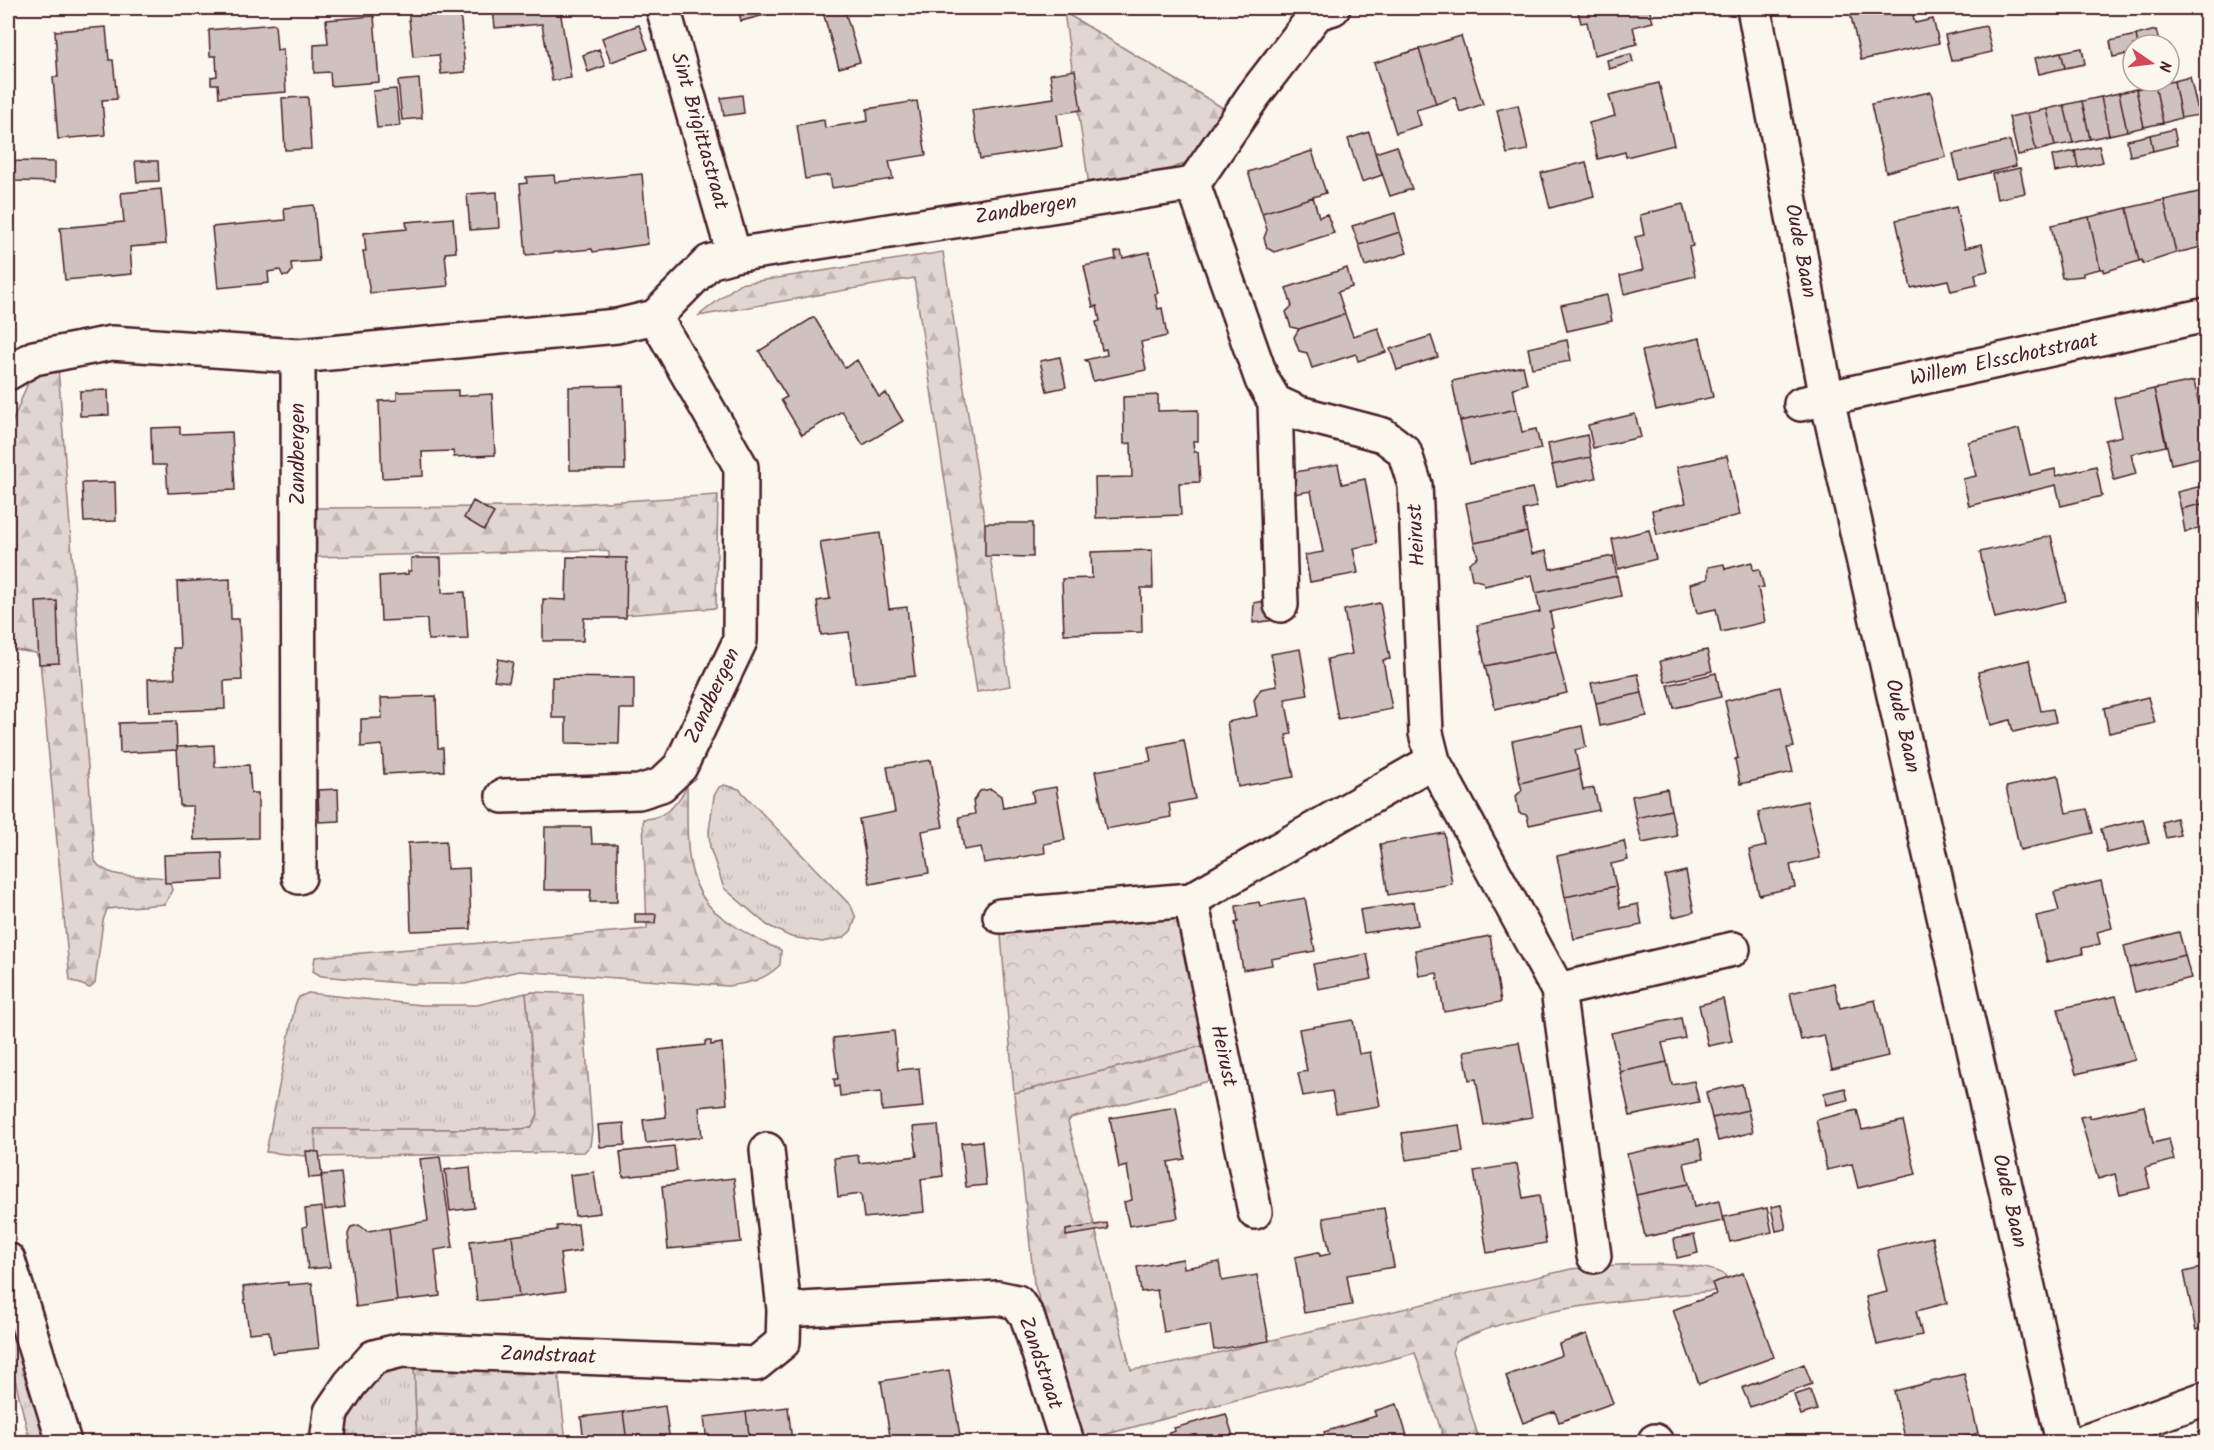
<svg xmlns="http://www.w3.org/2000/svg" width="2214" height="1450" font-family="Kalam,sans-serif">
<defs>
<pattern id="grass-tufts" width="24" height="20" patternUnits="userSpaceOnUse" patternTransform="scale(1.5)"><rect width="24" height="20" fill="#e2d7d0"/><path d="M3 7l-1-3M5 7V3M7 7l1-3M15 17l-1-3M17 17v-4M19 17l1-3" fill="none" stroke="#c3b8b3"/></pattern>
<pattern id="forest-firs" width="22" height="20" patternUnits="userSpaceOnUse" patternTransform="scale(1.5)"><rect width="22" height="20" fill="#e2d7d0"/><path d="M5 1l3.5 6h-7zM16 11l3.5 6h-7z" fill="#c3b8b3"/></pattern>
<pattern id="park-crowns" width="20" height="18" patternUnits="userSpaceOnUse" patternTransform="scale(1.5)"><rect width="20" height="18" fill="#e2d7d0"/><path d="M2 6a3 3 0 1 1 6 0M12 15a3 3 0 1 1 6 0" fill="none" stroke="#c3b8b3"/></pattern>
</defs>
<rect width="100%" height="100%" fill="#fbf7ec"/>
<filter id="ink" filterUnits="userSpaceOnUse"><feTurbulence type="fractalNoise" baseFrequency=".0167" numOctaves="2"/><feDisplacementMap in="SourceGraphic" scale="12" xChannelSelector="R" yChannelSelector="G"/><feConvolveMatrix kernelMatrix="1 2 1 2 8 2 1 2 1" color-interpolation-filters="sRGB"/></filter>
<g filter="url(#ink)">
<path fill="url(#grass-tufts)" stroke="#967b7e" stroke-width="1.5" d="M724 785 739 789 851 906 856 918 851 931 843 938 822 942 791 937 767 925 724 888 710 848 709 831 714 796 719 787Z
M308 993 421 1005H477L526 993 538 1114 532 1127 522 1129H315L316 1157 266 1152 295 1005 299 997Z
M8 1311 51 1442H30L8 1350Z
M414 1361 417 1442H337V1416L382 1370Z"/>
<path fill="url(#forest-firs)" stroke="#967b7e" stroke-width="1.5" d="M1064 12 1228 111 1184 164 1158 173 1089 186Z
M943 252 1010 686 977 692 914 278 698 316 739 284Z
M58 367 95 861C108 882 147 873 169 879L172 890 165 904 107 909 103 921 95 983 90 988 70 980 40 661 36 653 8 649V433L29 380 43 371Z
M718 495 716 608 610 616 609 552 599 550 315 557 316 508 524 507Z
M687 786C688 824 682 872 707 903 713 912 723 918 732 924 748 935 762 943 781 950L780 965C763 981 750 983 728 986L519 971 465 984H411L321 976 313 971 315 957 647 929 643 819C664 819 678 804 687 786Z
M532 992 582 994 592 1131 590 1146 584 1152 316 1157 315 1129H522L532 1127 538 1114 526 993Z
M1206 1045 1213 1080 1071 1118 1068 1122 1131 1370 1171 1364 1571 1269C1602 1265 1702 1258 1726 1276L1724 1290C1641 1299 1531 1305 1456 1342L1452 1352 1480 1442H1445L1415 1353 1084 1440 1034 1283 1014 1093Z
M414 1361 557 1362 566 1442H417Z"/>
<path fill="url(#park-crowns)" stroke="#967b7e" stroke-width="1.5" d="M1160 915 1177 918 1183 925 1206 1045 1014 1093 1001 935Z"/>
<path fill="#cfc2bc" stroke="#4a1f2b" stroke-width="1.5" d="M408 8H460L465 72 441 74 439 55 413 57Z
M493 8 560 10 571 78 552 81 542 24 495 28Z
M738 8H792L741 21Z
M844 8 860 62 839 68 823 12Z
M1577 8H1649L1653 22 1633 27 1637 44 1594 55 1587 22 1581 23Z
M1849 8H1911L1915 23 1933 19 1939 43 1861 60Z
M374 16 379 82 331 86 330 72 314 73V45L328 44 326 20Z
M275 24 277 50 283 49 286 92 219 97 218 84H211V77L217 76 216 56H210L209 30Z
M639 25 648 49 611 62 602 38Z
M1986 26 1992 52 1951 61 1945 35Z
M106 27 109 60H113L117 99 102 100 105 135 58 139 53 77H58L55 31Z
M2156 30 2160 45H2138L2136 35Z
M2136 35 2138 45H2133V53L2113 57 2110 41Z
M1461 36 1483 104 1460 112 1455 97 1436 104 1419 49Z
M2082 48 2085 64 2065 68 2061 52Z
M599 49 605 66 588 72 583 55Z
M1419 49 1436 104 1416 110 1421 125 1396 133 1374 63Z
M2061 52 2065 68 2039 74 2035 58Z
M1631 54 1633 62 1609 69 1607 60Z
M1075 70 1081 110 1057 114 1062 147 980 159 972 110 1054 98 1050 74Z
M2190 77 2199 115 2181 118 2174 81Z
M419 79 422 118 402 120 398 81Z
M2174 81 2181 118 2163 123 2155 85Z
M1659 83 1674 145 1626 157 1625 152 1598 159 1589 123 1615 116 1609 95Z
M2155 85 2163 123 2144 127 2136 89Z
M396 89 400 126 377 128 373 91Z
M2136 89 2144 127 2127 131 2119 93Z
M1931 92 1946 157 1886 172 1871 104Z
M2119 93 2127 131 2109 135 2101 97Z
M742 95 744 113 724 116 721 98Z
M308 97 311 149 285 150 282 98Z
M2101 97 2109 135 2090 139 2082 101Z
M917 101 926 155 889 161 893 179 832 188 830 175 805 179 797 125 824 120 825 128 868 121 867 109Z
M2082 101 2090 139 2073 143 2064 105Z
M1518 105 1528 150 1507 154 1497 110Z
M2064 105 2073 143 2055 146 2047 109Z
M2047 109 2055 146 2036 151 2028 113Z
M2028 113 2036 151 2018 155 2009 117Z
M2174 129 2177 145 2153 151 2150 135Z
M1369 132 1382 175 1362 182 1348 139Z
M2150 135 2153 151 2130 156 2127 140Z
M2010 141 2016 166 1959 180 1953 154Z
M1397 146 1412 189 1390 196 1375 153Z
M2099 146 2103 162 2078 168 2075 151Z
M1312 151 1326 193 1262 213 1248 172Z
M2075 151 2078 168 2055 172 2052 156Z
M8 156H14L12 185H8Z
M14 161 55 162V182L14 181Z
M135 161H158L159 181 137 182Z
M1586 162 1594 196 1550 208 1541 173Z
M2020 168 2025 193 1997 199 1992 174Z
M642 174 648 244 593 252 592 249 526 255 520 184 527 183 526 177 554 175 555 182Z
M161 189 166 244 130 247 132 274 65 280 60 228 124 222 121 193Z
M2203 191 2206 209V246L2176 253 2164 200Z
M497 192 499 228 470 230 467 194Z
M1313 197 1319 217 1327 214 1334 233 1274 252 1267 248 1264 238 1267 230 1262 213Z
M2164 200 2176 253 2143 264 2142 260 2139 261 2127 208Z
M1683 204 1693 246 1689 247 1695 276 1624 294 1620 276 1643 270 1635 237 1644 235 1640 215Z
M314 205 319 261 291 263 292 271 288 276H283L280 270 268 272 269 283 218 288 212 227 285 220 284 208Z
M1956 207 1965 248 1982 244 1988 271 1975 274 1977 285 1951 291 1948 280 1911 288 1896 220Z
M2127 208 2139 261 2104 272V269H2100L2089 217Z
M1395 213 1400 232 1359 245 1352 226Z
M2089 217 2100 269 2083 273V276L2062 278 2051 225Z
M453 218 456 252 445 253 448 286 370 293 363 251H366L364 233 407 229 406 222Z
M1400 232 1407 253 1365 266 1359 245Z
M1121 251 1123 258 1149 252 1158 293 1155 294 1158 309 1162 308 1167 336 1141 342 1146 370 1093 381 1088 362 1085 360 1107 355 1106 349 1102 350 1096 322 1100 321 1097 306 1093 307 1084 266 1116 259 1115 252Z
M1347 268 1352 287 1338 292 1345 314 1299 329 1291 327 1286 312 1292 306 1286 288Z
M1607 295 1612 321 1567 331 1561 305Z
M1345 314 1353 336 1378 328 1386 352 1358 361 1356 354 1312 368 1307 353 1299 351 1294 337 1299 329Z
M814 317 845 368 857 360 879 397 886 393 903 421 863 445 842 411 802 435 781 400 787 397 759 351Z
M1431 336 1438 357 1397 370 1390 349Z
M1700 338 1713 397 1656 410 1642 351Z
M1567 340 1571 361 1532 368 1528 348Z
M1060 357 1066 387 1047 391 1040 361Z
M1523 366 1527 384 1513 388 1517 409 1460 421 1452 381Z
M2194 381 2206 437V456L2171 464 2154 389Z
M623 386 625 470H570L569 387Z
M2154 389 2166 446 2131 454 2136 474 2114 480 2105 440 2122 436 2114 398Z
M108 390 109 415 80 416V391Z
M458 390V396L492 394 495 455 454 457 453 451 422 452 423 476 382 478 379 401 397 400V392Z
M1158 395V411L1198 410V441H1193L1194 452H1198L1200 482 1179 483 1181 515 1096 518 1095 478 1132 477 1131 443 1124 444 1123 397Z
M1517 409 1522 432 1536 429 1541 449 1470 464 1460 421Z
M1635 414 1641 437 1593 448 1588 425Z
M180 427V434L232 432 235 490 168 493 166 465H152L151 428Z
M2019 429 2030 475 2055 469 2056 476 2096 466 2102 496 2061 506 2056 485 1969 506 1963 479 1976 476 1968 442Z
M1587 435 1591 457 1552 465 1548 444Z
M1727 456 1740 515 1657 535 1652 510 1686 503 1677 467Z
M1591 457 1596 478 1557 486 1552 465Z
M1338 464 1342 484 1365 479 1377 544 1353 548 1358 573 1310 582 1305 555 1323 552 1311 491 1294 494 1290 473Z
M115 482 116 521 84 522 82 483Z
M2206 485V503L2181 509 2177 492Z
M1532 488 1537 507 1523 510 1527 532 1474 543 1466 503Z
M473 501 494 513 484 530 464 518Z
M2206 503V527L2185 532 2181 509Z
M985 523H1033V557L985 556Z
M1649 530 1656 559 1618 569 1612 539Z
M1527 532 1532 554 1546 551 1550 569 1613 556 1617 576 1536 593 1532 575 1484 586 1483 582 1472 579 1469 563 1478 557 1474 543Z
M880 533 889 609 907 607 915 676 855 683 849 632 821 635 817 601 830 599 820 542Z
M2051 536 2066 601 1995 618 1980 552Z
M1152 550 1153 588H1141L1142 632 1064 634 1062 579 1092 578 1091 552Z
M567 557 627 558 626 618H584L583 641H543V599L566 600Z
M411 558H441L442 593 465 592 468 639 428 640 427 619 381 621 379 576 408 574V571H411Z
M1752 562 1753 570 1759 569 1764 587 1758 588 1765 622 1721 632 1716 609 1697 613 1690 584 1708 579V567L1724 564 1725 569Z
M1617 576 1621 596 1550 612 1553 627 1551 628 1556 651 1485 666 1477 625 1540 612 1536 593Z
M230 579 231 619H239L242 680 224 681 225 709 149 712 148 679 175 678 173 648H180L177 582Z
M2206 599V622L2205 623 2200 601Z
M1270 600 1274 620 1253 623 1254 603Z
M57 601 59 663 39 664 36 602Z
M1380 603 1390 659 1383 660 1392 709 1338 719 1327 659 1352 654 1344 610Z
M1300 649 1308 695 1285 699 1292 734 1286 735 1294 777 1238 787 1227 722 1257 716 1254 700 1261 689 1277 686 1271 654Z
M1707 650 1712 671 1665 682 1660 661Z
M1556 651 1567 693 1495 709 1485 666Z
M498 659 513 662 509 682 494 680Z
M2029 660 2041 711 2053 709 2056 722 2013 732 2010 720 1991 725 1978 672Z
M1716 673 1721 697 1674 708 1668 685Z
M1638 674 1642 693 1596 703 1591 683Z
M552 677 634 678V709H620L619 744 566 743V718H552Z
M1780 687 1794 747 1787 748 1793 772 1740 784 1735 759 1738 758 1725 701Z
M1642 693 1647 716 1600 726 1596 703Z
M436 696 438 748H443L444 771 384 774 382 745 361 747V719L382 718 381 698Z
M2148 697 2155 723 2109 733 2104 708Z
M176 721 177 750 120 753 119 723Z
M1582 726 1586 747 1575 750 1579 769 1520 783 1512 741Z
M1184 740 1195 799 1169 804 1171 817 1106 829 1095 771 1151 761 1148 747Z
M214 745 215 767 249 765 251 793H258V838L194 840 193 806H180L177 747Z
M931 760 943 827 922 831 929 873 870 884 859 819 895 812 887 767Z
M1579 769 1583 790 1594 788 1599 810 1529 825 1527 815 1519 813 1516 796 1522 790 1520 783Z
M2058 775 2066 813 2087 809 2093 833 2020 850 2006 787Z
M1056 787 1065 840 1044 844 1045 853 984 863 981 847 964 850 959 817 975 814 973 801 980 791 991 789 1001 796 1003 808 1034 802 1032 791Z
M338 789 339 821 319 822 318 790Z
M1667 789 1671 810 1636 818 1632 796Z
M1807 801 1820 858 1790 865 1795 887 1759 895 1749 850 1766 846 1758 812Z
M1671 810 1677 836 1642 843 1636 818Z
M2176 818 2180 835 2166 838 2162 822Z
M2143 819 2149 843 2107 853 2101 829Z
M545 827H591L592 844H617V902H590L591 890H544Z
M1444 833 1452 884 1388 895 1380 844Z
M446 841 447 869 469 868 471 929 411 931 408 843Z
M1624 841 1628 860 1611 864 1616 886 1565 897 1557 856Z
M222 853 223 880 165 883 164 855Z
M1686 871 1694 912 1673 917 1665 876Z
M2101 881 2112 928 2097 932 2100 944 2082 948 2083 954 2047 962 2036 916 2059 911 2054 892Z
M1616 886 1620 908 1638 904 1642 925 1574 939 1565 897Z
M1305 898 1315 951 1271 959 1272 965 1243 970 1235 923 1238 922 1236 906 1259 902 1260 906Z
M1414 902 1418 925 1364 933 1360 910Z
M635 914H656L655 923H635Z
M2179 932 2185 955 2129 968 2124 946Z
M1490 936 1501 1002 1444 1012 1437 973 1419 976 1415 950Z
M1367 954 1372 979 1318 989 1313 964Z
M2185 955 2191 978 2135 992 2129 968Z
M1834 983 1840 1008 1875 1000 1888 1056 1832 1069 1824 1035 1801 1040 1790 993Z
M2116 996 2135 1060 2076 1074 2058 1009Z
M1723 999 1732 1041 1708 1046 1699 1005Z
M1681 1018 1685 1038 1662 1043 1667 1062 1620 1072 1611 1033Z
M1353 1020 1359 1054 1370 1052 1380 1106 1336 1113 1332 1091 1303 1096 1298 1073 1307 1071 1299 1029Z
M894 1031 898 1070 919 1068 923 1107 882 1111 881 1092 840 1096 839 1086 835 1087 834 1079H838L833 1038Z
M705 1041H711V1045L722 1043 727 1104 699 1107 702 1137 646 1143 643 1120 666 1117 659 1050 705 1045Z
M1519 1042 1532 1117 1484 1125 1476 1079 1469 1080 1464 1051Z
M1667 1062 1672 1085 1694 1081 1699 1102 1630 1116 1620 1072Z
M1742 1084 1748 1110 1712 1118 1706 1092Z
M1845 1088 1848 1100 1826 1105 1824 1093Z
M2144 1106 2153 1143 2169 1139 2174 1160 2145 1168 2150 1188 2120 1195 2115 1174 2098 1179 2080 1117 2090 1115V1118Z
M1176 1107 1185 1159 1168 1162 1178 1218 1129 1226 1124 1202 1132 1200 1127 1166 1119 1168 1110 1118Z
M1748 1110 1753 1132 1718 1141 1712 1118Z
M1857 1110 1862 1130 1903 1121 1916 1174 1858 1188 1852 1164 1827 1170 1816 1120Z
M624 1123 625 1145 600 1147 598 1125Z
M938 1125 943 1176 921 1179 924 1212 864 1218 861 1194 838 1197 834 1158 858 1155 859 1163 917 1156 913 1127Z
M1459 1125 1463 1152 1406 1160 1402 1133Z
M1699 1139 1703 1159 1684 1163 1689 1184 1636 1195 1627 1154Z
M982 1141 986 1185 966 1187 961 1143Z
M674 1146 677 1171 623 1177 620 1152Z
M306 1151 319 1152 322 1177 309 1178Z
M440 1157 453 1247 435 1250 440 1296 397 1301 389 1228 428 1221 420 1159Z
M1517 1164 1523 1198 1539 1195 1546 1243 1487 1253 1474 1171Z
M470 1167 474 1208 450 1211 445 1170Z
M594 1172 600 1213 575 1216 570 1175Z
M341 1173 345 1207 325 1210 321 1175Z
M734 1178 741 1242 668 1249 662 1186Z
M1689 1184 1694 1207 1719 1201 1723 1221 1645 1237 1636 1195Z
M1781 1205 1786 1229 1776 1231 1771 1207Z
M322 1207 330 1267 308 1269 303 1227 307 1226 305 1209Z
M1384 1208 1394 1267 1347 1275 1352 1305 1304 1313 1295 1257 1319 1252 1320 1256 1330 1254 1323 1218Z
M1767 1208 1772 1232 1730 1242 1724 1217Z
M1107 1223 1108 1229 1066 1236V1230Z
M578 1224 581 1251 560 1254 565 1291 519 1297 512 1236 557 1230V1226Z
M359 1225 367 1231 389 1228 397 1301 356 1307 348 1234 351 1227Z
M1694 1235 1698 1253 1677 1258 1674 1239Z
M512 1236 519 1297 477 1301 470 1241Z
M1932 1237 1947 1303 1916 1311 1922 1335 1877 1345 1866 1297 1887 1292 1877 1250Z
M1183 1259 1184 1268 1219 1262 1222 1281 1257 1275 1269 1341 1214 1350 1210 1325 1164 1332 1157 1290 1141 1292 1137 1267Z
M2206 1267V1327L2196 1330 2184 1272Z
M1743 1273 1774 1357 1699 1384 1673 1310 1716 1294 1712 1283Z
M288 1282V1285L312 1283 319 1348 272 1353 269 1331 249 1333 243 1287Z
M1587 1334 1613 1403 1559 1422 1555 1411 1523 1423 1506 1376 1562 1355 1559 1344Z
M1804 1364 1812 1384 1750 1407 1742 1388Z
M949 1370 961 1442H891L881 1381Z
M1964 1374 1978 1433 1950 1442H1906L1894 1391Z
M1810 1390 1817 1410 1801 1415 1794 1395Z
M1397 1404 1409 1442H1327L1324 1432 1376 1416 1374 1411Z
M665 1406 670 1442H627L623 1412Z
M788 1407 792 1442H750L746 1412Z
M623 1412 627 1442H584L581 1417Z
M746 1412 750 1442H707L704 1417Z
M1226 1414 1235 1442H1144L1175 1431 1174 1428Z"/>
<g fill="none" stroke-linecap="round" stroke-linejoin="round">
<g stroke="#4a1f2b" stroke-width="38">
<path id="street" d="M663 8 734 255
M1193 184 1262 380 1275 402 1299 413 1383 435 1404 451 1415 485 1426 733 1433 761 1558 990 1594 1256
M298 356 299 877
M8 373 34 358 112 343 298 356 617 326 655 317 709 262 734 255 1193 184 1254 95 1317 13 1333 8
M1275 402 1281 605
M1801 404 2206 315
M503 796 639 792 661 785 680 767 740 641 741 467 655 317
M1191 900 1255 1212
M1000 916 1191 900 1433 761
M1558 990 1733 949
M784 1310 998 1298 1017 1302 1027 1316 1067 1442
M1655 1441 1656 1442
M327 1442 331 1412 350 1384 374 1357 402 1350 756 1364 783 1342 784 1310 767 1150
M2084 1442 2206 1398"/>
</g>
<g stroke="#4a1f2b" stroke-width="38">
<path id="secondary" d="M1754 8 1827 399 2063 1442"/>
</g>
<g stroke="#4a1f2b" stroke-width="38">
<path id="highway" d="M8 1260 64 1442"/>
</g>
<use href="#street" stroke="#fbf7ec" stroke-width="33"/>
<use href="#secondary" stroke="#fbf7ec" stroke-width="33"/>
<use href="#highway" stroke="#fbf7ec" stroke-width="33"/>
</g>
</g>
<g text-anchor="middle" dominant-baseline="central" stroke-width="4.5" stroke-linejoin="round" paint-order="stroke">
<g font-size="21" fill="#4a1f2b" stroke="#fbf7ec">
<text transform="translate(699 131) rotate(74)">Sint Brigittastraat</text>
<text transform="translate(1026 210) rotate(-9)">Zandbergen</text>
<text transform="translate(1800 251) rotate(79)">Oude Baan</text>
<text transform="translate(2004 360) rotate(-12)">Willem Elsschotstraat</text>
<text transform="translate(298 454) rotate(-90)">Zandbergen</text>
<text transform="translate(1417 535) rotate(-93)">Heirust</text>
<text transform="translate(713 696) rotate(-65)">Zandbergen</text>
<text transform="translate(1902 726) rotate(77)">Oude Baan</text>
<text transform="translate(1223 1056) rotate(78)">Heirust</text>
<text transform="translate(2009 1201) rotate(77)">Oude Baan</text>
<text transform="translate(548 1356) rotate(2)">Zandstraat</text>
<text transform="translate(1040 1363) rotate(71)">Zandstraat</text>
</g>
</g>
<rect width="2214" height="1450" fill="none" stroke="#fbf7ec" stroke-width="30"/>
<rect x="15" y="15" width="2184" height="1420" fill="none" stroke="#4a1f2b" stroke-width="2" filter="url(#ink)"/>
<g transform="translate(2151 63) rotate(104)"><circle r="28" fill="#fbf7ec" stroke="#b4a19f" stroke-width="1.5"/>
<path d="M0-4.5L10 22L0 15L-10 22Z" fill="#d1495b"/>
<text y="-9" font-size="16" font-weight="bold" text-anchor="middle" fill="#4a1f2b">N</text>
</g>
</svg>
